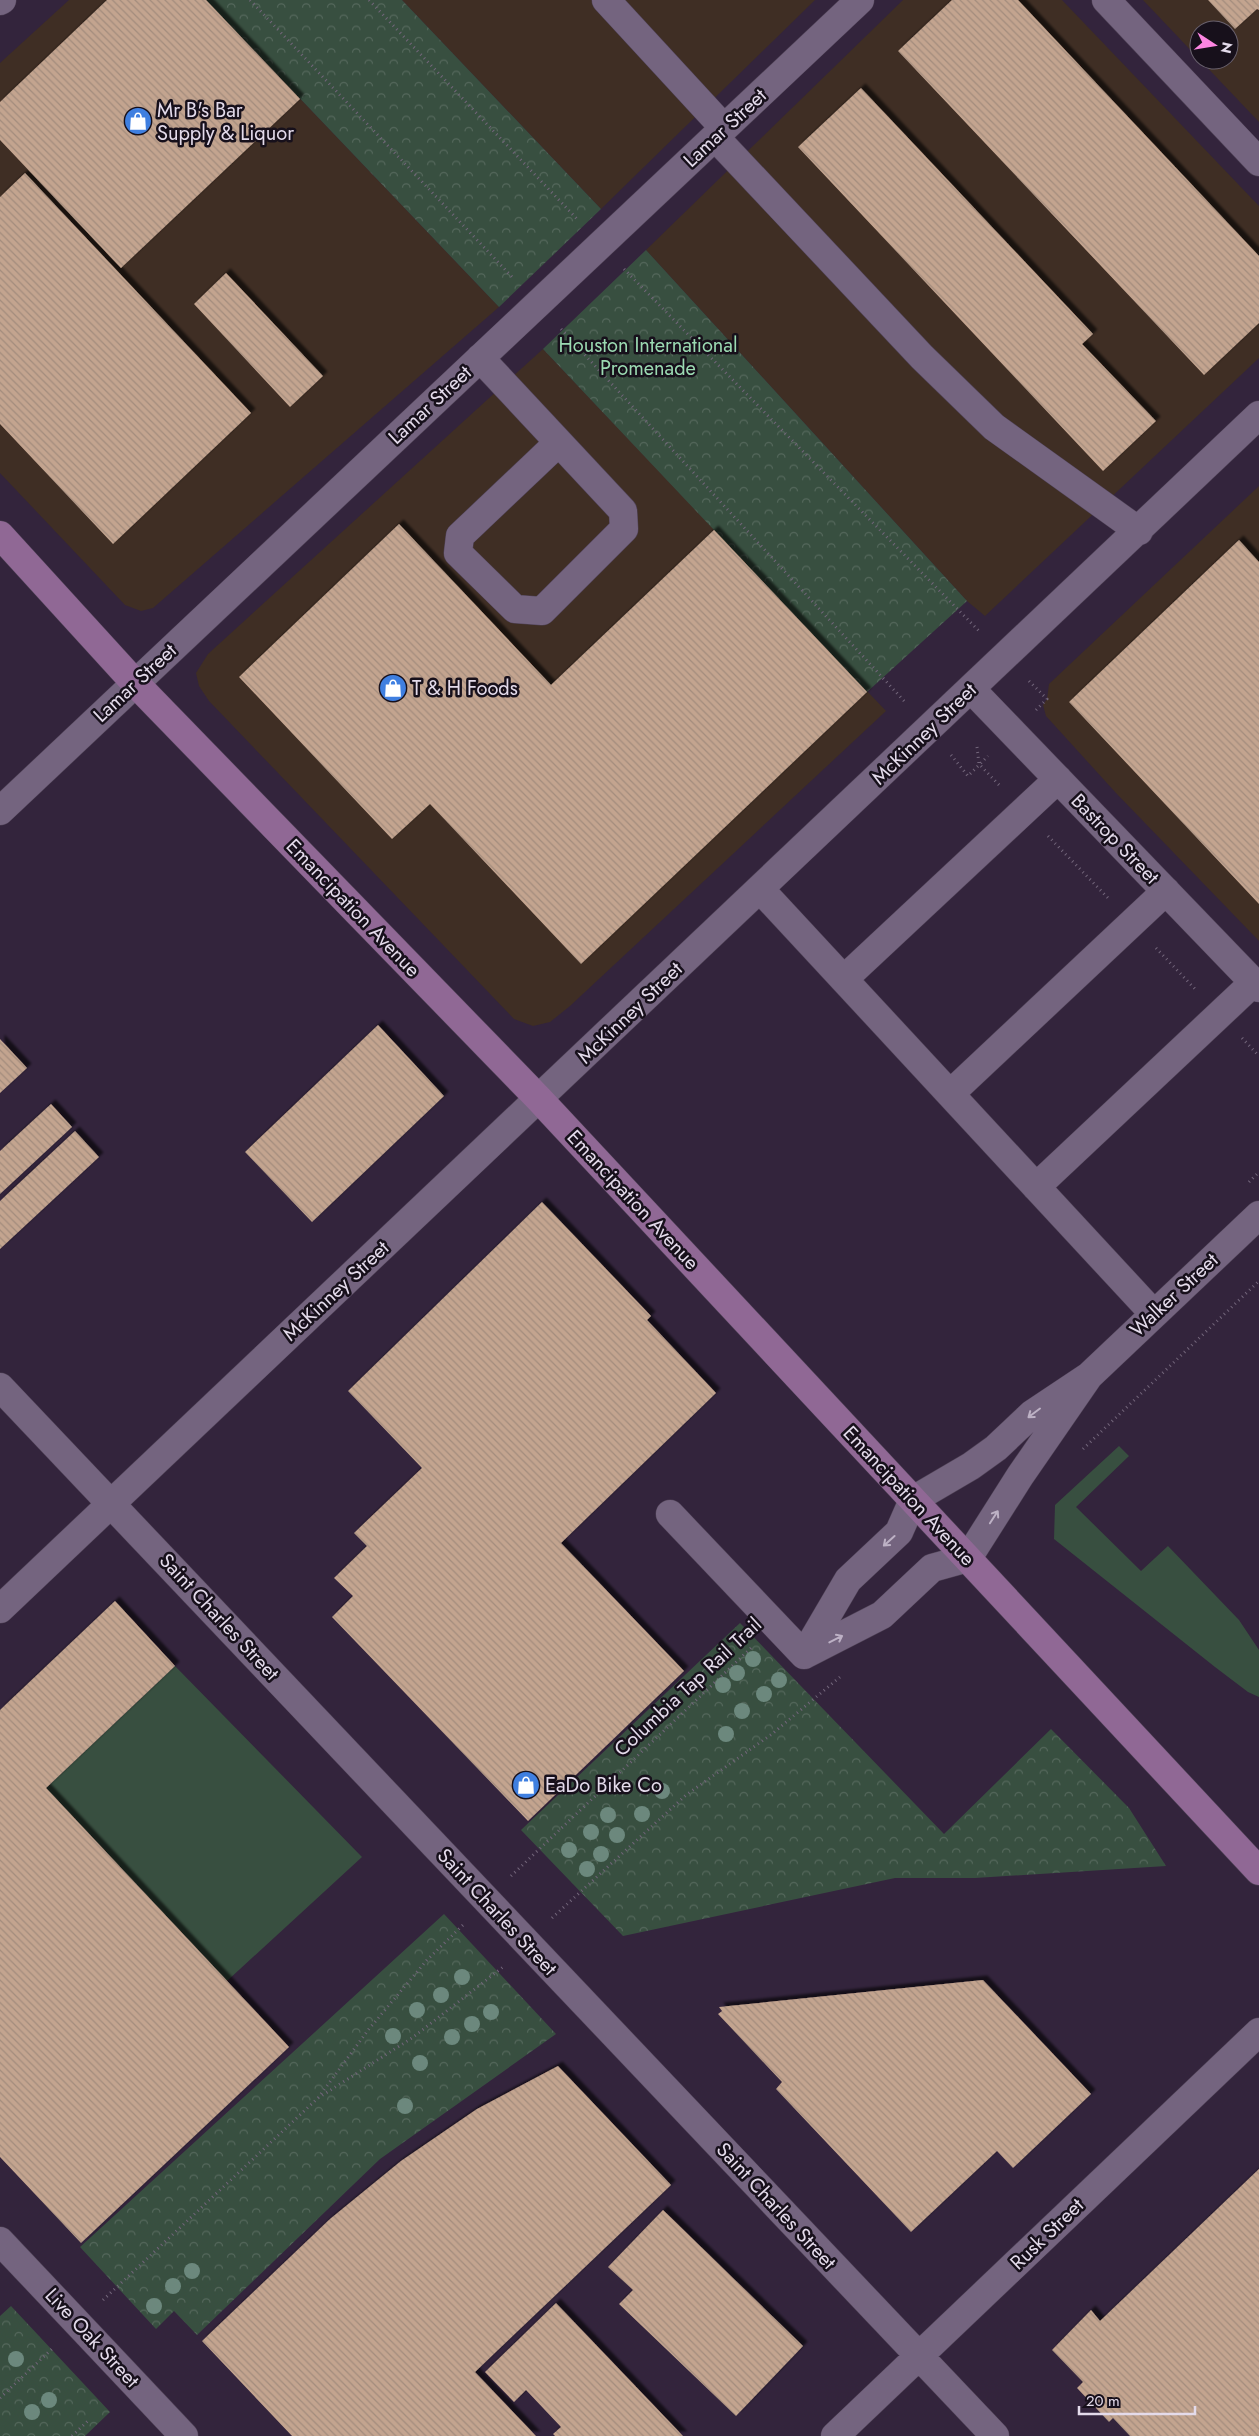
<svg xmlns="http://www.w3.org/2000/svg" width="1259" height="2436" font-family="Jost,sans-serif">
<defs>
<pattern id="park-crowns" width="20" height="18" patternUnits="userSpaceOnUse" patternTransform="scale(1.25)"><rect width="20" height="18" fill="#384f40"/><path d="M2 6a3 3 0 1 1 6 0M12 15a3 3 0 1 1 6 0" fill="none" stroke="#55685c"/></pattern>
<pattern id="building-back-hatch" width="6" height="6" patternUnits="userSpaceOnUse" patternTransform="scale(1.25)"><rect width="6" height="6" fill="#c3a48f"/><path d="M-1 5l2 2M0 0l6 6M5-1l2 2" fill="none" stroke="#a38c7d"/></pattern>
<filter id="shadow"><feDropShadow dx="4.5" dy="-4.5" stdDeviation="1" flood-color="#0009"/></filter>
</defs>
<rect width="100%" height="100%" fill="#33243c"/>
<path fill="#3f2e24" d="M69 0H206L499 307 153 608 141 611 125 605 0 473V63Z
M402 0H815L601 209Z
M903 0H1062L1259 206V358L985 616 967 601 646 250Z
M1143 0H1259V122L1200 60H1229V30H1199V59Z
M543 349 886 711 570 1006 550 1022 533 1026 514 1019 209 701 199 686 196 673 208 654Z
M1259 486V941L1116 793 1046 716 1043 705 1047 699 1049 684Z"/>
<path fill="#384f40" d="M1119 1446 1129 1456 1076 1507 1141 1571 1168 1546 1239 1620 1259 1650V1697L1248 1692 1215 1667 1054 1539 1055 1505Z
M175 1666 362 1857 227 1981 46 1788Z"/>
<path fill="url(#park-crowns)" d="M206 0H402L601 209 499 307Z
M646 250 967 601 867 692 543 349Z
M740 1623 944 1834 1051 1729 1129 1808 1166 1866 975 1878H895L623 1936 521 1830Z
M444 1914 556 2034 380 2159 197 2335 174 2311 156 2329 80 2247Z
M11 2306 110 2412 85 2436H0V2316Z"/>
<path fill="url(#building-back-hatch)" filter="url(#shadow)" d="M107 0H206L300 99 121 268 0 140V102Z
M952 0H1018L1259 256V323L1204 375 898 51Z
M1208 0H1259V10L1257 9 1235 29Z
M861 88 1093 334 1082 344 1156 421 1103 471 798 147Z
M25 173 251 413 113 544 0 424V197Z
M226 273 323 376 290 407 194 304Z
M399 524 551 685 714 530 867 692 581 964 430 804 392 839 239 677Z
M1239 540 1259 562V904L1069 702Z
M378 1025 444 1096 312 1222 245 1152Z
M0 1039 27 1068 0 1093Z
M51 1104 72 1127 0 1194V1151Z
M75 1131 99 1157 0 1249V1201Z
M542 1202 651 1316 647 1320 716 1393 561 1543 684 1671 528 1821 332 1617 353 1596 334 1578 367 1546 354 1533 422 1468 348 1391Z
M115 1601 175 1666 46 1788 289 2047 81 2243 0 2157V1710Z
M983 1980 1091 2094 1013 2168 997 2151 911 2232 776 2089 782 2082 718 2014 722 2011 719 2007Z
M558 2066 671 2185 475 2372 536 2436H292L202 2341 330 2219 401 2161 477 2109Z
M1259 2169V2436H1130L1113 2418 1109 2422 1077 2388 1083 2382 1052 2350 1091 2310 1100 2321Z
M663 2210 803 2346 736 2416 619 2304 633 2290 608 2267Z
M556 2303 683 2436H555L553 2434 561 2427 526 2390 514 2402 485 2372Z"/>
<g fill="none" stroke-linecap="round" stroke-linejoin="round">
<g stroke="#4f4256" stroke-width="29">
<path id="minor" d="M606 0 724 128
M1106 0 1259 162
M0 1 2 0
M715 137 922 357 994 427 1139 531
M480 358 623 511 624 529 542 611 515 609 458 553 460 536 558 443
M971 689 1259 988
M0 811 860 0
M760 889 1154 1314
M844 979 1058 779
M950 1094 1166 891
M1036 1187 1253 983
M1089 1376 1020 1476 968 1558 932 1568 882 1615 804 1655 848 1580 899 1532 913 1500 971 1466 996 1448 1032 1414 1089 1376 1259 1215
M0 1387 995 2436
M670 1514 804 1655
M0 1609 1259 415
M0 2241 184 2436
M835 2436 1259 2032"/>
</g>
<g stroke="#4f4256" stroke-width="29">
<path id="major" d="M0 535 135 683 539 1099 1259 1871"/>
</g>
<path stroke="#73667b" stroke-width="3" stroke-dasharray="1 4" stroke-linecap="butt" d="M250 0 514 279
M369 0 577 219
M624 269 980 632
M561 329 906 703
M1029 681 1047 699 1036 710
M977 747 979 764 1001 787
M951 755 968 776 988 756
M1048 836 1108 898
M1156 948 1196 990
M1242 1038 1259 1056
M1249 1182 1259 1172
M1083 1449 1259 1281
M511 1876 751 1648
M552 1918 686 1795 772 1734 840 1677
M318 2098 412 2038 503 1967
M103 2300 318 2098 369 2029 427 1960 463 1925
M0 2398 53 2348
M72 2436 90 2419"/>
<use href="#minor" stroke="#74647f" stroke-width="28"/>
<use href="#major" stroke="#906895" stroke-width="28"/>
</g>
<g fill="#6c887d">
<circle cx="753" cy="1659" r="8"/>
<circle cx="737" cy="1673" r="8"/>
<circle cx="779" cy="1680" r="8"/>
<circle cx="723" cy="1685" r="8"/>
<circle cx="764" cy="1694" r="8"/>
<circle cx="742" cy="1711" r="8"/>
<circle cx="726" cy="1734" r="8"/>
<circle cx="662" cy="1791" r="8"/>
<circle cx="642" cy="1814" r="8"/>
<circle cx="608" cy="1815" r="8"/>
<circle cx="591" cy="1832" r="8"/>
<circle cx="617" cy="1835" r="8"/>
<circle cx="569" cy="1850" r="8"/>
<circle cx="601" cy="1854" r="8"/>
<circle cx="587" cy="1869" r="8"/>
<circle cx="462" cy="1977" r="8"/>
<circle cx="441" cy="1995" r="8"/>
<circle cx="417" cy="2010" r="8"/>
<circle cx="491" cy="2012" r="8"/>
<circle cx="472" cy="2024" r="8"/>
<circle cx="393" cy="2036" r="8"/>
<circle cx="452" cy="2037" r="8"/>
<circle cx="420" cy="2063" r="8"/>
<circle cx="405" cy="2106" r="8"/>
<circle cx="192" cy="2271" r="8"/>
<circle cx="173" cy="2286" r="8"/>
<circle cx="154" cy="2306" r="8"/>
<circle cx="16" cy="2359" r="8"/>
<circle cx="49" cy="2400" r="8"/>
<circle cx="32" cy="2412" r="8"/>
</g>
<defs><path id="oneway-shaft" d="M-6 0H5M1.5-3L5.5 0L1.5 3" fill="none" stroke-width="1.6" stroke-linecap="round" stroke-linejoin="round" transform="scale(1.25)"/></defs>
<g stroke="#bdb1c5">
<use href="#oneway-shaft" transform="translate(1034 1413) rotate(143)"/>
<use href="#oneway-shaft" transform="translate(994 1517) rotate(-57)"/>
<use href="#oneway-shaft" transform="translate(889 1541) rotate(138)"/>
<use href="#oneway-shaft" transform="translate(836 1639) rotate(-27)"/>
</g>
<defs>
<g id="shop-disc" transform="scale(1.4375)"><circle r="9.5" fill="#3f7fe0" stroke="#17101b"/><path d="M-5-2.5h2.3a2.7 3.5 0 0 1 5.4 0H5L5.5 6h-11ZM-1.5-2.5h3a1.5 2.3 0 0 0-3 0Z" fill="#fff"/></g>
</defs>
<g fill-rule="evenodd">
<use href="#shop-disc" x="138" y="121"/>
<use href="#shop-disc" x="393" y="688"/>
<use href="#shop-disc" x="526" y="1785"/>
</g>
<g text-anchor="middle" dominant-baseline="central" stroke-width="5" stroke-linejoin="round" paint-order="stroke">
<g font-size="20" fill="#e4dbeb" stroke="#17101b" text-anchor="start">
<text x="157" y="110">Mr B's Bar<tspan x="157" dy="23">Supply &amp; Liquor</tspan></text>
<text x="412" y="688">T &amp; H Foods</text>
<text x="545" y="1785">EaDo Bike Co</text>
</g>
<g font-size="20" fill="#e4dbeb" stroke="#17101b">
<text transform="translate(725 128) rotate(-43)">Lamar Street</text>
<text transform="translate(430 405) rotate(-43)">Lamar Street</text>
<text transform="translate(135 683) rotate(-43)">Lamar Street</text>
<text transform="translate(924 734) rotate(-44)">McKinney Street</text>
<text transform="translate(1115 839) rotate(46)">Bastrop Street</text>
<text transform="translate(353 908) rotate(46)">Emancipation Avenue</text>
<text transform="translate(630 1013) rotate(-44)">McKinney Street</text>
<text transform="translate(633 1200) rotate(47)">Emancipation Avenue</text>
<text transform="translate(336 1291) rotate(-43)">McKinney Street</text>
<text transform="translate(1174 1295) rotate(-43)">Walker Street</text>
<text transform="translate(909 1496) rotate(47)">Emancipation Avenue</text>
<text transform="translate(219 1617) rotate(47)">Saint Charles Street</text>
<text transform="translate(688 1687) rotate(-43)">Columbia Tap Rail Trail</text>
<text transform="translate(497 1912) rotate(47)">Saint Charles Street</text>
<text transform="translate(776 2206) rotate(47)">Saint Charles Street</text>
<text transform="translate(1047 2234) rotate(-44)">Rusk Street</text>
<text transform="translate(92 2338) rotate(47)">Live Oak Street</text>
</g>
<g font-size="20" fill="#9bdab2" stroke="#17101b">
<text x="648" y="345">Houston International<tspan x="648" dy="23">Promenade</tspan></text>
</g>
</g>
<g transform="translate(1214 45) rotate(102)"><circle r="24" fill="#17101b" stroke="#69616e"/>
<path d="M0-4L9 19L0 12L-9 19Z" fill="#fd86e2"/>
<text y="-8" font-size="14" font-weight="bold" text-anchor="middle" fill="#e4dbeb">N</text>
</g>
<path d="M1079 2406v8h116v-8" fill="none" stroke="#e4dbeb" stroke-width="2.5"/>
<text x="1086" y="2406" font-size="15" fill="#e4dbeb" stroke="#17101b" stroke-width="4" paint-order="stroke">20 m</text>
</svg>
